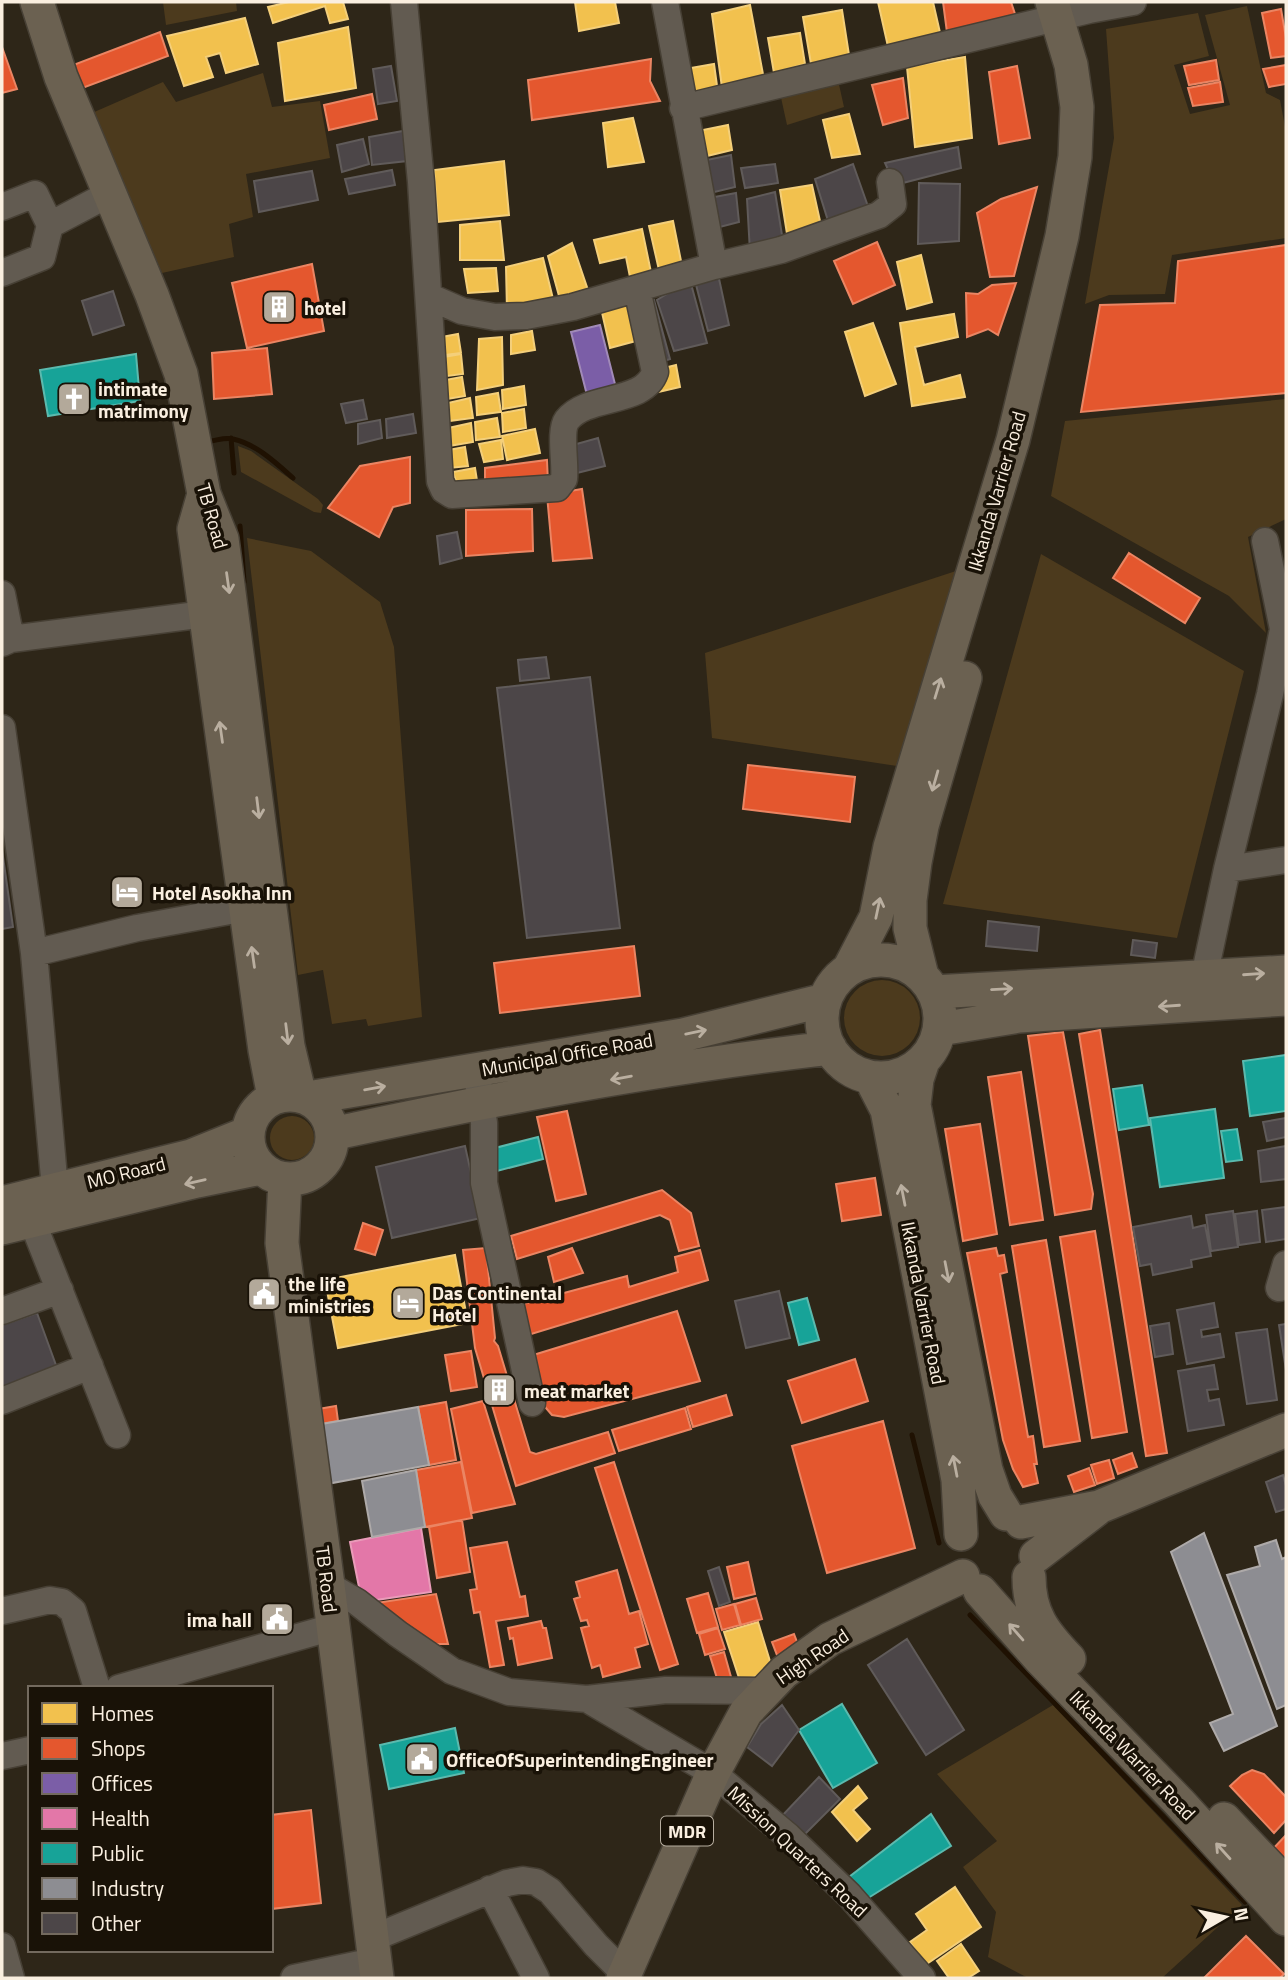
<svg xmlns="http://www.w3.org/2000/svg" width="1288" height="1980" font-family="'Titillium Web',sans-serif">
<rect width="100%" height="100%" fill="#2e2618"/>
<path fill="#4c3a1d" d="M163 2H236L237 11 166 25Z
M1247 6 1266 93 1280 100 1286 132V238L1172 255 1165 294 1109 295 1085 304 1114 138 1106 29 1198 13 1209 56 1174 65 1190 114 1230 105 1205 15Z
M263 73 272 107 320 101 330 158 246 174 253 217 229 224 234 257 162 273 92 113 163 82 176 102Z
M838 80 844 107 787 125 780 93Z
M1286 399V519L1248 537 1266 633 1229 596 1051 496 1065 421Z
M238 446 251 451 318 499 323 505 321 513 314 512 241 472Z
M247 538 311 551 380 602 394 647 422 1017 368 1026 366 1019 332 1024 323 970 298 975Z
M1041 554 1244 671 1177 938 943 904Z
M956 571 897 766 712 738 705 653Z
M844 1018a38 38 0 1 1 76 0a38 38 0 1 1-76 0Z
M270 1138a22 22 0 1 1 44 0a22 22 0 1 1-44 0Z
M1053 1705 1242 1905 1162 1978H1028L988 1957 996 1912 963 1867 997 1841 937 1774Z"/>
<path fill="#f2c14e" stroke="#f4cf7a" stroke-width="2" d="M289 2H343L348 19 330 23 325 6 273 23 268 7Z
M575 2H615L619 23 579 31Z
M878 2H933L941 37 889 51Z
M750 5 765 85 723 95 712 14Z
M842 10 849 55 811 64 803 17Z
M245 18 258 64 226 73 220 53 206 57 213 77 184 86 167 36Z
M348 27 356 88 285 101 278 43Z
M800 33 805 64 774 73 768 38Z
M965 57 972 138 915 147 907 67Z
M714 64 718 93 692 99 685 69Z
M849 114 860 154 832 158 823 120Z
M633 118 644 162 608 167 603 123Z
M728 125 732 150 703 157 698 131Z
M504 161 509 215 438 222 434 170Z
M812 185 822 230 788 240 780 190Z
M500 221 504 260H460V225Z
M673 221 682 266 659 270 649 226Z
M642 229 652 277 631 282 626 257 600 263 594 240Z
M572 243 590 296 561 303 548 256Z
M921 255 932 302 907 309 897 262Z
M543 258 554 303 507 310 506 267Z
M496 268 498 291 468 293 464 269Z
M626 302 636 341 610 348 601 308Z
M954 314 958 337 915 347 924 385 960 375 965 397 912 406 900 323Z
M873 323 896 384 865 396 845 332Z
M532 331 535 350 511 354V335Z
M458 334 461 353 437 356 436 338Z
M502 337 503 385 477 390 479 339Z
M461 354 463 374 440 377 438 358Z
M676 365 680 387 654 393 648 372Z
M462 377 465 396 441 400 440 381Z
M524 386 526 405 503 409 502 390Z
M498 393 501 412 477 415 476 397Z
M470 398 473 418 449 421 448 403Z
M524 409 526 428 503 432 502 413Z
M497 418 500 437 476 440 475 422Z
M471 423 473 442 449 446 448 428Z
M535 429 540 453 507 460 502 436Z
M501 440 503 459 484 462 479 444Z
M465 447 468 466 449 468 443 451Z
M475 468 478 487 459 490 453 472Z
M455 1255 468 1323 338 1348 325 1280Z
M758 1622 773 1671 740 1681 724 1632Z
M858 1786 867 1798 853 1810 870 1829 857 1841 832 1812Z
M955 1887 981 1927 925 1965 910 1942 927 1930 916 1914Z
M961 1944 979 1971 968 1978H949L937 1961Z"/>
<path fill="#e4572e" stroke="#eb8563" stroke-width="2" d="M943 2H1011L1018 23 948 40Z
M1281 9 1286 38V56L1271 58 1262 13Z
M160 32 168 56 77 90 68 67Z
M2 47 17 89 2 93Z
M651 59 650 81 660 101 532 120 528 80Z
M1216 60 1219 80 1189 85 1184 66Z
M1286 65V84L1269 87 1263 69Z
M1017 66 1030 138 999 144 989 72Z
M903 78 908 118 883 125 872 85Z
M1220 82 1223 102 1193 106 1188 88Z
M372 94 377 119 329 130 324 105Z
M1037 187 1014 276 990 277 977 213 1001 199Z
M877 242 895 285 853 304 834 261Z
M1286 245V393L1081 412 1100 305 1175 303 1178 261Z
M312 264 324 331 247 348 232 283Z
M1016 283 998 335 988 329 967 337 966 293 978 294 992 285Z
M267 348 272 394 214 399 212 353Z
M410 457V503L393 507 379 537 328 508 360 466Z
M547 460 548 483 485 489V468Z
M582 489 592 558 553 561 547 495Z
M532 509 533 551 466 556V510Z
M1129 553 1200 598 1185 623 1113 578Z
M748 765 855 777 850 822 743 809Z
M634 946 640 996 500 1013 494 963Z
M1100 1030 1167 1453 1146 1456 1079 1034Z
M1063 1032 1093 1194 1091 1209 1055 1215 1028 1036Z
M1021 1072 1043 1220 1010 1225 988 1077Z
M567 1111 586 1194 556 1201 537 1117Z
M980 1124 997 1234 963 1241 945 1129Z
M875 1178 881 1215 842 1221 836 1184Z
M662 1190 691 1213 699 1246 679 1251 670 1220 660 1215 517 1259 511 1236Z
M363 1223 383 1230 375 1255 355 1249Z
M1095 1231 1127 1432 1092 1438 1060 1237Z
M1046 1240 1080 1441 1044 1447 1012 1246Z
M486 1248 495 1338 494 1341 498 1346 530 1452 536 1454 608 1432 615 1453 516 1486 475 1348 463 1250Z
M572 1248 583 1273 554 1282 548 1257Z
M996 1248 998 1256 1004 1255 1007 1272 1000 1274 1028 1437 1033 1436 1037 1464H1034L1038 1483 1023 1487 1013 1469 1003 1440 967 1253Z
M700 1250 708 1280 528 1335 523 1304 627 1276 629 1287 678 1272 675 1257Z
M677 1311 700 1381 564 1417 552 1415 539 1400 530 1356Z
M471 1351 477 1387 451 1391 445 1355Z
M855 1359 868 1401 802 1423 788 1381Z
M726 1395 732 1415 693 1427 687 1407Z
M483 1401 515 1504 472 1513 451 1409Z
M446 1402 456 1460 429 1465 418 1407Z
M336 1406 338 1421 320 1424 318 1409Z
M685 1408 691 1429 619 1451 612 1430Z
M883 1421 915 1548 827 1573 792 1446Z
M1132 1453 1137 1467 1118 1474 1113 1460Z
M1109 1460 1114 1478 1097 1484 1091 1465Z
M461 1462 472 1518 425 1527 416 1470Z
M614 1462 678 1664 660 1670 595 1468Z
M1089 1468 1095 1485 1074 1492 1068 1476Z
M462 1520 470 1572 437 1578 429 1527Z
M507 1542 520 1597 525 1596 528 1616 496 1621 504 1665 490 1667 480 1612 474 1613 470 1590 477 1589 470 1548Z
M748 1562 755 1594 734 1599 727 1567Z
M617 1570 629 1614 639 1611 648 1644 635 1648 640 1667 603 1677 600 1665 592 1668 581 1628 589 1626 587 1620 581 1621 574 1599 580 1597 576 1582Z
M708 1593 718 1627 697 1633 687 1599Z
M436 1594 448 1644H426L369 1604Z
M756 1598 762 1619 741 1625 735 1604Z
M734 1604 740 1625 722 1630 716 1609Z
M541 1621 543 1628H546L552 1658 518 1665 513 1638 510 1639 508 1628Z
M718 1628 725 1649 705 1655 699 1634Z
M794 1634 802 1655 780 1663 772 1642Z
M724 1652 733 1684 720 1688 710 1656Z
M1252 1770 1264 1774 1286 1797V1820L1274 1833 1230 1786 1242 1775Z
M311 1810 321 1903 271 1909V1815Z
M1286 1835V1866L1271 1851Z
M1246 1936 1284 1974 1280 1978H1204Z"/>
<path fill="#7b5ea7" stroke="#a18ab8" stroke-width="2" d="M600 325 617 392 588 399 571 332Z"/>
<path fill="#e377a8" stroke="#ea9bb9" stroke-width="2" d="M421 1528 431 1592 362 1602 350 1542Z"/>
<path fill="#17a398" stroke="#5bbaae" stroke-width="2" d="M136 354 140 401 48 416 40 370Z
M1286 1055V1111L1250 1116 1243 1061Z
M1142 1085 1149 1125 1119 1130 1113 1089Z
M1215 1109 1224 1178 1160 1187 1150 1118Z
M1237 1129 1242 1160 1226 1162 1221 1131Z
M538 1137 543 1159 493 1172 487 1150Z
M807 1298 819 1340 799 1345 788 1303Z
M842 1704 877 1763 833 1788 799 1730Z
M455 1728 464 1773 389 1789 380 1745Z
M931 1814 951 1846 865 1900 849 1877Z"/>
<path fill="#8d8d92" stroke="#aeaaa9" stroke-width="2" d="M418 1407 429 1465 327 1484 316 1425Z
M416 1470 425 1527 372 1537 362 1481Z
M1204 1533 1277 1726 1224 1751 1210 1723 1233 1714 1171 1552Z
M1276 1540 1282 1559 1286 1557V1705L1277 1709 1227 1575 1260 1566 1255 1547Z"/>
<g fill="none" stroke-linecap="round" stroke-linejoin="round">
<path stroke="#1f1102" stroke-width="5" d="M231 438 234 473
M211 441C218 440 226 437 233 439 256 444 276 463 293 478
M240 526 244 582
M912 1435 939 1543
M970 1615 1245 1902"/>
</g>
<path fill="#4c4648" stroke="#605b5a" stroke-width="2" d="M391 66 397 101 378 104 373 69Z
M403 131 407 161 372 165 369 137Z
M363 139 369 164 342 172 337 145Z
M958 147 961 168 895 185 885 163Z
M731 155 735 187 706 194 702 161Z
M775 164 778 183 745 188 741 168Z
M853 164 870 212 829 224 815 179Z
M392 170 395 185 349 194 345 179Z
M312 171 318 200 259 212 254 181Z
M919 183 960 184 959 241 918 244Z
M775 192 783 241 750 252 747 199Z
M736 193 739 222 712 229 709 198Z
M718 274 729 325 708 331 695 281Z
M690 280 707 343 674 351 657 300Z
M113 291 124 325 93 335 82 301Z
M654 300 670 359 661 362 643 303Z
M363 400 367 419 346 423 341 404Z
M413 414 416 433 387 438 386 419Z
M380 420 382 438 358 444V424Z
M598 438 605 466 577 473 573 445Z
M457 532 462 558 440 564 437 536Z
M546 657 549 678 520 681 518 660Z
M590 677 620 928 527 938 497 688Z
M2 850 13 927 2 929Z
M988 921 1039 927 1037 951 986 946Z
M1133 940 1157 943 1155 958 1131 955Z
M1286 1118V1137L1267 1141 1263 1122Z
M465 1146 481 1218 392 1238 376 1167Z
M1286 1146V1179L1261 1182 1258 1151Z
M1286 1207V1239L1266 1242 1262 1210Z
M1233 1211 1238 1247 1211 1251 1206 1215Z
M1257 1211 1260 1242 1239 1245 1235 1214Z
M1191 1216 1193 1228 1205 1225 1211 1256 1191 1260 1192 1267 1153 1275 1151 1264 1140 1266 1133 1227Z
M779 1291 790 1338 746 1348 735 1301Z
M1214 1303 1218 1327 1201 1330 1202 1337 1220 1334 1224 1357 1187 1364 1177 1310Z
M37 1313 57 1368 2 1387V1325Z
M1169 1323 1173 1354 1155 1357 1150 1326Z
M1286 1324V1370L1279 1325Z
M1267 1329 1277 1400 1247 1404 1236 1333Z
M1214 1365 1218 1389 1207 1390 1209 1401 1219 1399 1224 1425 1188 1431 1178 1371Z
M1283 1475 1286 1486V1509L1276 1512 1266 1482Z
M719 1567 730 1602 719 1606 708 1571Z
M907 1639 964 1730 926 1755 868 1665Z
M782 1705 799 1730 772 1766 747 1747 761 1724Z
M819 1777 840 1799 799 1840 779 1819Z"/>
<g fill="none" stroke-linecap="round" stroke-linejoin="round">
<g stroke="#474035" stroke-width="29">
<path id="minor" d="M404 2 421 182 440 481 444 490 452 495 557 488 564 479C566 464 559 431 567 420 587 394 644 405 655 372L637 289
M683 108 1089 10 1133 2
M2 207 35 194 50 225 42 257 2 273
M50 225 109 194
M714 266 781 250 879 215 893 204 890 182
M430 297 462 311 495 317 526 316 573 307 714 266 665 2
M2 594 11 639
M2 643 11 639 205 614
M2 728 34 953 55 1189
M1227 869 1286 860
M34 953 137 928 246 908
M1204 977 1227 869 1270 694 1283 629 1265 541
M476 1069 484 1123V1183L532 1403
M32 1221 117 1435
M1279 1288 1286 1264
M2 1311 60 1290
M2 1401 90 1366
M328 1585 357 1602 398 1634 452 1671 509 1692 587 1699 666 1690 765 1691
M2 1611 50 1600 62 1602 73 1611 97 1688
M119 1688 333 1627
M587 1699 713 1773 788 1836 849 1895 922 1978
M2 1756 30 1750
M490 1889 536 1978
M373 1938 507 1883 523 1880 536 1882 550 1891 596 1945 625 1974
M2 1946 11 1978
M294 1978 374 1961"/>
</g>
<g stroke="#474035" stroke-width="36">
<path id="major" d="M37 2 61 77 152 295 181 374 204 494 222 539 288 1046 300 1096
M204 494 194 529 265 1050 274 1097
M822 1019a59 59 0 1 1 118 0a59 59 0 1 1-118 0Z
M849 969 876 917 890 847 1013 440 1062 236 1075 157 1077 107 1071 65 1052 2
M922 976 910 928V900L915 862 922 826 965 678
M934 992 1286 972
M940 1029 1019 1016 1286 999
M923 1061 917 1079 914 1105 986 1470 995 1496 1006 1514
M870 1077 887 1110 958 1480 961 1534
M248 1137a42 42 0 1 1 84 0a42 42 0 1 1-84 0Z
M308 1098 683 1035 825 1000
M332 1134C496 1098 663 1067 830 1048
M285 1179 282 1243 328 1585 377 1978
M2 1203 191 1156 248 1133
M2 1228 197 1181 261 1168
M1021 1522 1099 1507 1286 1430
M1036 1556 1097 1509
M1029 1577C1029 1614 1044 1633 1069 1659
M980 1591 1041 1660 1179 1802 1286 1919
M1224 1819 1286 1884
M623 1978 713 1773 746 1712 784 1672 830 1639 963 1576"/>
</g>
<use href="#minor" stroke="#625b51" stroke-width="26"/>
<use href="#major" stroke="#6b6151" stroke-width="33"/>
</g>
<defs><path id="oneway-shaft" d="M-6 0H5M1.5-3L5.5 0L1.5 3" fill="none" stroke-width="1.6" stroke-linecap="round" stroke-linejoin="round" transform="scale(1.75)"/></defs>
<g stroke="#baafa0">
<use href="#oneway-shaft" transform="translate(228 583) rotate(82)"/>
<use href="#oneway-shaft" transform="translate(938 688) rotate(-73)"/>
<use href="#oneway-shaft" transform="translate(221 732) rotate(-98)"/>
<use href="#oneway-shaft" transform="translate(935 781) rotate(106)"/>
<use href="#oneway-shaft" transform="translate(258 808) rotate(83)"/>
<use href="#oneway-shaft" transform="translate(878 908) rotate(-78)"/>
<use href="#oneway-shaft" transform="translate(253 957) rotate(-98)"/>
<use href="#oneway-shaft" transform="translate(1254 974) rotate(-4)"/>
<use href="#oneway-shaft" transform="translate(1002 989) rotate(-3)"/>
<use href="#oneway-shaft" transform="translate(1169 1006) rotate(176)"/>
<use href="#oneway-shaft" transform="translate(696 1032) rotate(-12)"/>
<use href="#oneway-shaft" transform="translate(287 1034) rotate(83)"/>
<use href="#oneway-shaft" transform="translate(621 1078) rotate(170)"/>
<use href="#oneway-shaft" transform="translate(375 1088) rotate(-10)"/>
<use href="#oneway-shaft" transform="translate(195 1182) rotate(167)"/>
<use href="#oneway-shaft" transform="translate(903 1195) rotate(-101)"/>
<use href="#oneway-shaft" transform="translate(947 1272) rotate(79)"/>
<use href="#oneway-shaft" transform="translate(955 1466) rotate(-101)"/>
<use href="#oneway-shaft" transform="translate(1016 1632) rotate(-131)"/>
<use href="#oneway-shaft" transform="translate(1223 1851) rotate(-132)"/>
</g>
<defs>
<g id="building-square" transform="scale(1.75)"><rect x="-9" y="-9" width="18" height="18" rx="4" fill="#b3a99a" stroke="#191207"/><path d="M-4-6H4V6H1V3H-1V6H-4ZM-2.5-4.3h1.7v1.8h-1.7ZM.8-4.3h1.7v1.8H.8ZM-2.5-1h1.7V.8h-1.7ZM.8-1h1.7V.8H.8Z" fill="#fff"/></g>
<g id="church-square" transform="scale(1.75)"><rect x="-9" y="-9" width="18" height="18" rx="4" fill="#b3a99a" stroke="#191207"/><path d="M-1.2-6h2.4v3.5h3.3v2.4h-3.3V6h-2.4V-.1h-3.3v-2.4h3.3Z" fill="#fff"/></g>
<g id="hotel-square" transform="scale(1.75)"><rect x="-9" y="-9" width="18" height="18" rx="4" fill="#b3a99a" stroke="#191207"/><path d="M-6-4.5h1.5V1H6V5H4.5V3h-9V5H-6ZM-4 0a1.8 1.8 0 1 1 3.6 0ZM.5 0V-2.5h3Q6-2.5 6 0Z" fill="#fff"/></g>
<g id="civic-square" transform="scale(1.75)"><rect x="-9" y="-9" width="18" height="18" rx="4" fill="#b3a99a" stroke="#191207"/><path d="M-.6-6.5H3V-4.5H.6V-3L4-1V1h2V6H-6V1h2V-1L-.6-3ZM-1.2 2.5V6h2.4V2.5Z" fill="#fff"/></g>
</defs>
<g fill-rule="evenodd">
<use href="#building-square" x="279" y="307"/>
<use href="#church-square" x="74" y="399"/>
<use href="#hotel-square" x="127" y="892"/>
<use href="#civic-square" x="264" y="1294"/>
<use href="#hotel-square" x="408" y="1303"/>
<use href="#building-square" x="499" y="1390"/>
<use href="#civic-square" x="277" y="1619"/>
<use href="#civic-square" x="422" y="1759"/>
</g>
<g text-anchor="middle" dominant-baseline="central" stroke-width="7" stroke-linejoin="round" paint-order="stroke">
<rect fill="#191207" stroke="#b6ad9f" stroke-width="2" x="661" y="1816.5" width="52" height="29" rx="5"/>
<g font-size="18" font-weight="bold" fill="#faefe0">
<text x="687" y="1831">MDR</text>
</g>
<g font-size="19" font-weight="bold" fill="#faefe0" stroke="#191207" text-anchor="start">
<text x="304" y="307">hotel</text>
<text x="98" y="388">intimate<tspan x="98" dy="22">matrimony</tspan></text>
<text x="152" y="892">Hotel Asokha Inn</text>
<text x="288" y="1283">the life<tspan x="288" dy="22">ministries</tspan></text>
<text x="432" y="1292">Das Continental<tspan x="432" dy="22">Hotel</tspan></text>
<text x="524" y="1390">meat market</text>
<text x="252" y="1619" text-anchor="end">ima hall</text>
<text x="446" y="1759">OfficeOfSuperintendingEngineer</text>
</g>
<g font-size="19" fill="#faefe0" stroke="#191207">
<text transform="translate(996 491) rotate(-74)">Ikkanda Varrier Road</text>
<text transform="translate(213 516) rotate(74)">TB Road</text>
<text transform="translate(567 1054) rotate(-10)">Municipal Office Road</text>
<text transform="translate(126 1172) rotate(-14)">MO Roard</text>
<text transform="translate(924 1303) rotate(79)">Ikkanda Varrier Road</text>
<text transform="translate(327 1579) rotate(83)">TB Road</text>
<text transform="translate(812 1656) rotate(-34)">High Road</text>
<text transform="translate(1133 1755) rotate(46)">Ikkanda Warrier Road</text>
<text transform="translate(798 1851) rotate(43)">Mission Quarters Road</text>
</g>
</g>
<rect width="1288" height="1980" fill="none" stroke="#faefe0" stroke-width="7"/>
<rect x="28" y="1686" width="245" height="266" fill="#191207" stroke="#736a5e" stroke-width="2"/>
<rect x="42" y="1703" width="35" height="21" fill="#f2c14e" stroke="#736a5e" stroke-width="2"/>
<text x="91" y="1721" font-size="21" fill="#faefe0">Homes</text>
<rect x="42" y="1738" width="35" height="21" fill="#e4572e" stroke="#736a5e" stroke-width="2"/>
<text x="91" y="1756" font-size="21" fill="#faefe0">Shops</text>
<rect x="42" y="1773" width="35" height="21" fill="#7b5ea7" stroke="#736a5e" stroke-width="2"/>
<text x="91" y="1791" font-size="21" fill="#faefe0">Offices</text>
<rect x="42" y="1808" width="35" height="21" fill="#e377a8" stroke="#736a5e" stroke-width="2"/>
<text x="91" y="1826" font-size="21" fill="#faefe0">Health</text>
<rect x="42" y="1843" width="35" height="21" fill="#17a398" stroke="#736a5e" stroke-width="2"/>
<text x="91" y="1861" font-size="21" fill="#faefe0">Public</text>
<rect x="42" y="1878" width="35" height="21" fill="#8d8d92" stroke="#736a5e" stroke-width="2"/>
<text x="91" y="1896" font-size="21" fill="#faefe0">Industry</text>
<rect x="42" y="1913" width="35" height="21" fill="#4c4648" stroke="#736a5e" stroke-width="2"/>
<text x="91" y="1931" font-size="21" fill="#faefe0">Other</text>
<g transform="translate(1225 1917) rotate(81)" stroke="#191207" stroke-width="5" paint-order="stroke">
<path d="M0-5L12 26L0 18L-12 26Z" fill="#faefe0"/>
<text y="-10" font-size="19" font-weight="bold" text-anchor="middle" fill="#faefe0">N</text>
</g>
</svg>
